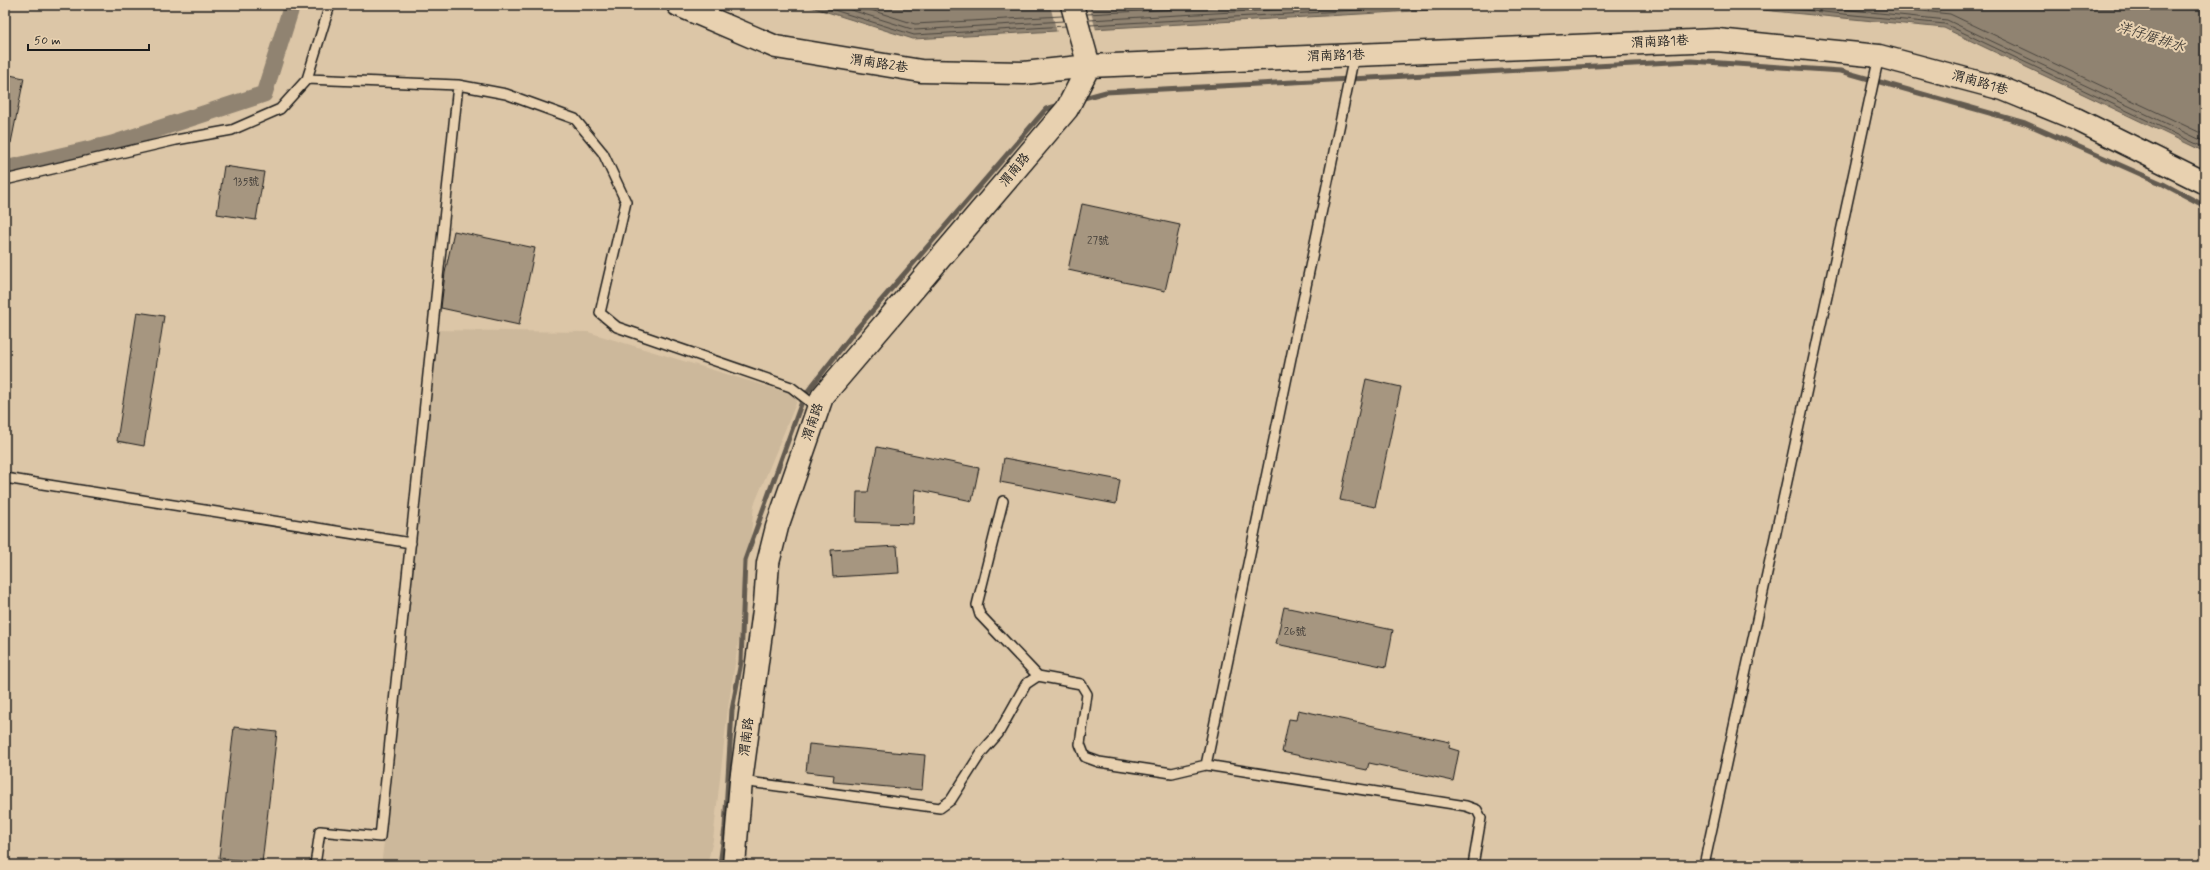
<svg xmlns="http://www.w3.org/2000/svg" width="2210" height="870" font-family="Mynerve,'LXGW WenKai TC',sans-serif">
<rect width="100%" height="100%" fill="#dcc6a7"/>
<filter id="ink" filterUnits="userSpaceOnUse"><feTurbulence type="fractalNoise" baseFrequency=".025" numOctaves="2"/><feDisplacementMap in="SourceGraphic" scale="8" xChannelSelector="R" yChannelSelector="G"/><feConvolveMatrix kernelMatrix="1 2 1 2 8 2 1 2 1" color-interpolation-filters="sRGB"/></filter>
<g filter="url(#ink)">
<path fill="#ccb89b" d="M430 330 588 332 799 396 754 505 743 613 728 708 713 840 707 865H381L392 782Z"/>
<path fill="#908371" stroke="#625a4f" d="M805 5H1522L913 39Z
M1712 5H2205V152L1944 28Z"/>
<path fill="#dcc6a7" d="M1050 5H1089L1096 30 1057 33Z"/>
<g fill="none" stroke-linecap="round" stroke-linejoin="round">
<path stroke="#4a453e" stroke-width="1" d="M818 5 914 35 1066 26
M835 5 915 30 1064 21
M855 5 915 24 1062 16
M1752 5 1945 24 2205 148
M1802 5 1947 20 2205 142
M1863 5 1950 14 2205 135
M1087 14 1250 5
M1089 20 1359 5
M1090 25 1450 5"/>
<path stroke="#625a4f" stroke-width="5" d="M1080 99 1106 92 1691 61 1841 71 2025 123 2163 184 2205 206
M720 865 725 828 732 710 741 662 745 560 804 396 855 331 1046 109 1060 105"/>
<path stroke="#908371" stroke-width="17" d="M5 169 112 144 264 94 292 5"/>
</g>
<path fill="#a69680" stroke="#1c1c1c" d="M5 74 24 78 11 143 5 142Z
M224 166 264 172 256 220 217 214Z
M1082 204 1180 225 1165 291 1068 270Z
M454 231 535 248 519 325 441 308 445 273Z
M137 312 164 316 144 446 117 441Z
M1366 379 1401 387 1375 507 1340 500Z
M877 447 979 468 972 501 915 489 913 524 856 522 857 492H868Z
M1004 458 1120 480 1116 504 1000 482Z
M897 546 899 573 833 577 831 550Z
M1284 607 1393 630 1386 667 1276 644Z
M1298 710 1450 742 1449 748 1459 751 1453 781 1369 763 1367 770 1282 752 1289 719 1296 720Z
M234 727 277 732 262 863 219 858Z
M809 744 925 755 922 790 833 782 834 775 806 772Z"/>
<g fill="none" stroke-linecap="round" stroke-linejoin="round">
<g stroke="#1c1c1c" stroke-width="12">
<path id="service" d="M458 85 506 94 575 119 603 153 626 202 600 313 617 327 791 387 818 408
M5 180 176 140 232 130 280 109 307 79
M5 478 411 543
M1003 501 977 605 980 615 1038 676
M1206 765 1354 56
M741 781 940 808 951 800 981 753 998 734 1026 684 1038 676 1081 684 1087 694 1080 744 1085 757 1099 762 1172 773 1206 765 1466 806 1477 810 1481 818 1473 865
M315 865 320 831 380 837 458 85 307 79 330 5
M1704 865 1879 56"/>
</g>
<g stroke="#1c1c1c" stroke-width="25">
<path id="tertiary" d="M678 5 776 47 921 71 1024 73 1089 66 1717 40 1879 56 2003 89 2076 119 2205 183
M1072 5 1089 66
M734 865 741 781 765 603 768 563 777 527 822 397 1067 109 1089 66"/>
</g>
<use href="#service" stroke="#e8d1b0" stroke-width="9"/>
<use href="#tertiary" stroke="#e8d1b0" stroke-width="22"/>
</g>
</g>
<g text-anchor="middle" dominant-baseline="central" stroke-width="4" stroke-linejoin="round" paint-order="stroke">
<g font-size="11" fill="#3e3a35">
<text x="246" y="182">135號</text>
<text x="1098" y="241">27號</text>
<text x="1295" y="632">26號</text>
</g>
<g font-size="13" fill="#1c1c1c" stroke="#e8d1b0">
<text transform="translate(1660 42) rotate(-3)">渭南路1巷</text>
<text transform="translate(1336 56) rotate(-2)">渭南路1巷</text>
<text transform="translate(879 64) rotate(9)">渭南路2巷</text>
<text transform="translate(1980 83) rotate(16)">渭南路1巷</text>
<text transform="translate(1015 170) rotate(-50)">渭南路</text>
<text transform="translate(813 422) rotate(-71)">渭南路</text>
<text transform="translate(747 737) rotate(-83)">渭南路</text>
</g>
<g font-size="14" font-style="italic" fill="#45403a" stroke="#e8d1b0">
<text transform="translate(2151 37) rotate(18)">洋仔厝排水</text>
</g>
</g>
<rect width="2210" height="870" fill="none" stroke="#e8d1b0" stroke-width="20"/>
<rect x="10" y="10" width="2190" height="850" fill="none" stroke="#1c1c1c" stroke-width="1.5" filter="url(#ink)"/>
<path d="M28 44v6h121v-6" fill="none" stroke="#1c1c1c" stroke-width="2"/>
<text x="34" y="44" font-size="12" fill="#1c1c1c" stroke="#e8d1b0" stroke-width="3" paint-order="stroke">50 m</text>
</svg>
